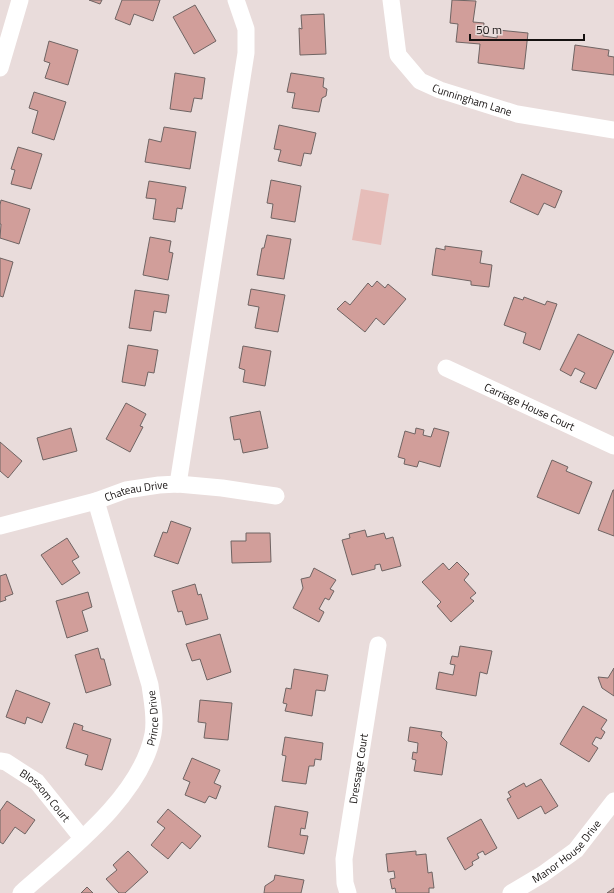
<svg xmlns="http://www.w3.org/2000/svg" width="614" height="893" font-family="'Titillium Web',sans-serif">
<rect width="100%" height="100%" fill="#e9dcdb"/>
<path fill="#e6bdb9" d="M361 189 389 194 381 245 352 240Z"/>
<path fill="#d19e9a" stroke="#6f6463" d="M89 0H102L100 4Z
M122 0H160L153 21 134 14 130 25 115 19Z
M452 0 476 1 473 22 484 23 483 36 497 38 498 30 528 33 524 69 478 63 480 44 456 42 458 24 450 23Z
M195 5 216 41 194 54 173 17Z
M324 14 326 54 300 55 299 28 302 29 301 15Z
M49 41 78 50 68 85 45 78 50 63 44 61Z
M575 45 609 50 608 56 614 57V75L572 70Z
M175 73 205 78 202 99 194 98 191 112 170 109Z
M291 73 324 78 323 87 327 89 326 96 322 98 319 112 292 108 295 93 287 92Z
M34 92 66 102 54 140 32 133 38 111 29 108Z
M279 125 316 133 311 154 304 153 301 166 278 161 281 150 274 149Z
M164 127 196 132 190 169 145 162 149 139 161 142Z
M18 147 42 154 31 189 11 184 15 170 11 169Z
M522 174 562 191 555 208 544 203 538 215 510 202Z
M271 180 301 186 295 222 271 218 273 204 267 203Z
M149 181 186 187 182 209 177 208 175 222 153 219 156 199 146 198Z
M1 200 30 209 19 244 0 238 1 224H0V205Z
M267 235 291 239 284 279 257 275 262 248H264Z
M150 237 171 241 169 252 173 253 168 280 143 275Z
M445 246 482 251 480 263 492 265 489 287 471 285V281L432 275 436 248 445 250Z
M0 258 13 262 3 297 0 296Z
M377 281 385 288 388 284 406 299 384 325 376 318 365 332 337 309 345 301 350 305 368 283 372 287Z
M251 289 285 295 278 332 255 328 259 307 248 305Z
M135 290 169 295 166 313 154 311 151 331 129 328Z
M514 297 523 300 524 297 545 305 547 301 557 304 540 350 523 343 526 333 504 325Z
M578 334 614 351 596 389 580 382 585 373 575 368 571 376 560 370Z
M128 345 158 350 154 373 148 372 145 386 122 382Z
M243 346 271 351 265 386 243 382 245 370 239 368Z
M126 403 146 414 140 426 143 427 130 452 106 439Z
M260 411 268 448 243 453 240 439 234 440 230 417Z
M71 428 77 451 43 460 37 438Z
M416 428 424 430 423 435 431 437 434 428 449 432 440 467 419 461 417 467 404 464 405 459 398 457 405 431 415 434Z
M0 442 22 461 8 478 0 471Z
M552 460 568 467 566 471 592 482 579 514 537 497Z
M613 490H614V536L598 530Z
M171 521 191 528 178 564 154 556 163 532 167 533Z
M365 530 367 537 384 533 386 539 393 537 401 566 382 571 380 564 375 565V569L352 575 342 540 350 538 349 534Z
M246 533H270L271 562 232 563 231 541H246Z
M67 538 79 557 72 561 80 573 62 585 41 555Z
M457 562 469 574 464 580 476 593 470 598 474 601 451 622 437 606 441 602 422 582 443 563 449 570Z
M314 568 336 580 330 589 334 591 329 600 325 598 319 609 324 612 319 622 293 608 303 588 301 579 310 577Z
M6 574 13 594 5 597 6 600 0 602V576Z
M195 584 198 595 201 594 208 619 186 625 182 611 178 612 172 591Z
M88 592 92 607 82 611 88 631 67 638 56 601Z
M220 634 231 672 207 680 200 659 192 661 186 644Z
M460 646 492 651 487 674 480 672 476 696 436 689 439 672 453 675 455 665 450 664 452 656 458 657Z
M98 648 101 659H104L111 685 86 693 75 655Z
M614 668V696L602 688 598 677 608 678Z
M294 669 328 675 325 691 316 690 312 716 285 711 287 704 283 703 286 688 291 689Z
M16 690 50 703 42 723 27 717 25 724 6 717Z
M200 700 232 703 228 740 204 738 206 723 198 722Z
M583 706 607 720 601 729 605 732 601 739 596 737 592 744 598 748 589 762 560 744Z
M74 723 83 726 82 730 111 739 102 770 85 765 88 755 66 748Z
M410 727 442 732 441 736 447 742 442 775 414 771 416 760 412 759 413 752 417 753 418 743 408 741Z
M285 737 323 743 321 760 315 759 314 766H309L306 784 282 781 286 756 282 755Z
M192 758 220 770 214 783 221 786 216 799 209 796 205 803 185 795 190 782 183 779Z
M541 779 558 806 545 814 541 806 518 819 507 799 511 797 508 792 524 783 526 787Z
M7 801 35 820 25 834 15 827 3 844 0 842V811Z
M275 806 308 812 305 829 301 828 300 835 308 836 304 854 268 847Z
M168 809 201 836 190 849 182 842 168 859 151 845 165 828 157 822Z
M481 819 497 848 485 855 483 851 477 854 479 858 472 862 473 865 465 870 447 838Z
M128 851 148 872 125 893H119L106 879 117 870 113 865Z
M416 851V855L426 854 428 873 432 872 434 888H429V893H396L395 888 392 889 390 879 395 878 394 871 388 872 386 854Z
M275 875 304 880 301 893H264L265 886 274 880Z
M87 887 93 893H81Z
M614 888V893H607Z"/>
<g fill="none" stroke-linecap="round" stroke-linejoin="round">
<g stroke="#fff" stroke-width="17">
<path id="s1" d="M391 0 398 55 420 81 440 90 517 114 614 130"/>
<path d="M0 68 20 0"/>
<path id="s2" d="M446 368 614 446"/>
<path d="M178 484 246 53V29L236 0"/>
<path id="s3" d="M0 526 96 501 126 490 159 485 178 484 222 488 276 496"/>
<path id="s4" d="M0 761 6 762 37 782 82 838"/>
<path id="s5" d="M21 893C67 852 141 797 153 734 156 718 152 701 150 685L96 501"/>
<path id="s6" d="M348 893 345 883 344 859 378 645"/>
<path id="s7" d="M511 893 543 874 576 850 614 801"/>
</g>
</g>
<g text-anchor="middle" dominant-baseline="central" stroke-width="4" stroke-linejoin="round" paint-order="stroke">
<g font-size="11" fill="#151110" stroke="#e9dcdb">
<text stroke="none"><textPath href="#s1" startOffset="145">Cunningham Lane</textPath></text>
<text stroke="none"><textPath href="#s2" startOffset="92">Carriage House Court</textPath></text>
<text stroke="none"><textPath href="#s3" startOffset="141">Chateau Drive</textPath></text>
<text stroke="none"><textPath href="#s5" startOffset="226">Prince Drive</textPath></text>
<text stroke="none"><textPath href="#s6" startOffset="126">Dressage Court</textPath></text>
<text stroke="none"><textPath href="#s4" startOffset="58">Blossom Court</textPath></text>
<text stroke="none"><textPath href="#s7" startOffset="70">Manor House Drive</textPath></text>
</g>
</g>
<path d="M470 34v6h114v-6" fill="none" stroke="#151110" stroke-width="2"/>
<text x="476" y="34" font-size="12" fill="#151110" stroke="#e9dcdb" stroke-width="3" paint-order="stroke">50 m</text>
</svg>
